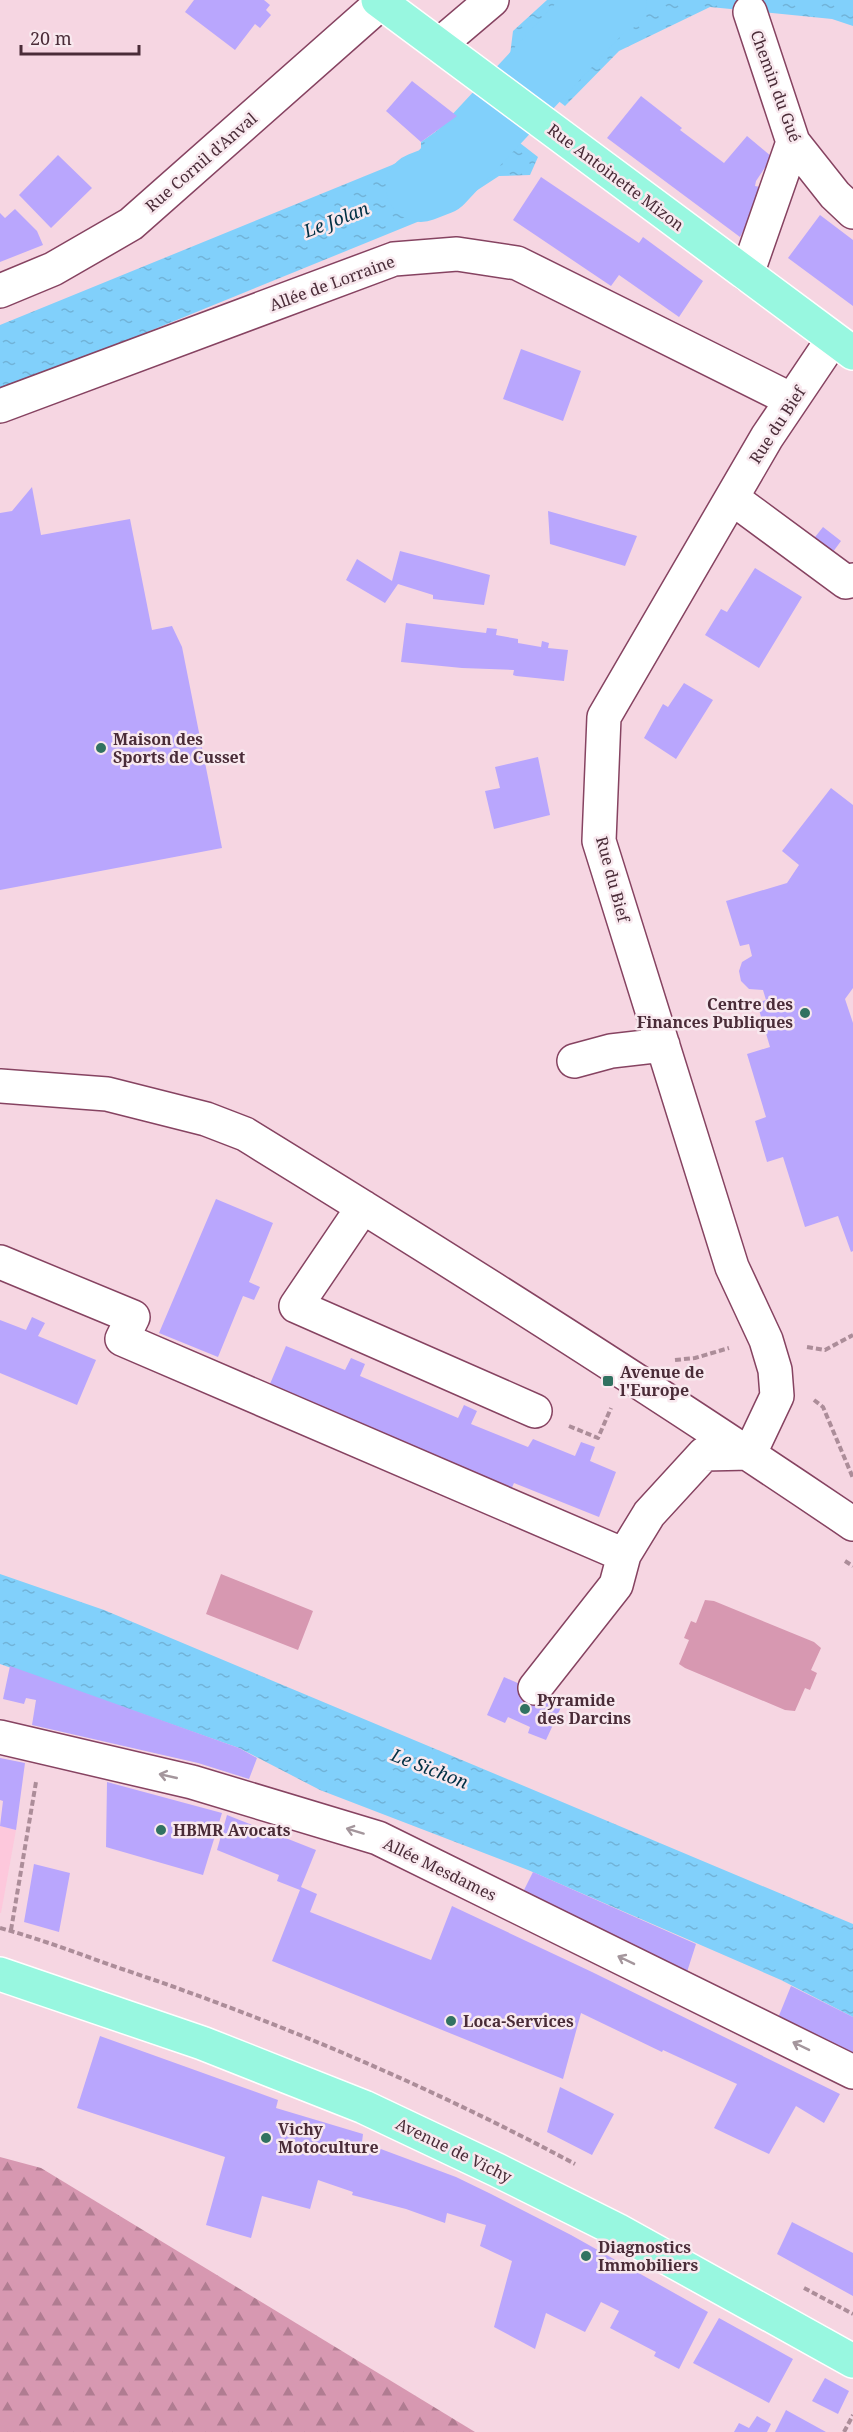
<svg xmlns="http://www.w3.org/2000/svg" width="853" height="2432" font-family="'Noto Serif',serif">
<defs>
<pattern id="forest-firs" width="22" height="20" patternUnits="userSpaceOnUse" patternTransform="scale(1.5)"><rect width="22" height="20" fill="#d798b1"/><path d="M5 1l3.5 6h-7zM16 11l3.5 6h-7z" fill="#b07c91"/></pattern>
<pattern id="water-ripples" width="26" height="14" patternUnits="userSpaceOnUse" patternTransform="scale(1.5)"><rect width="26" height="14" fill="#81d0fb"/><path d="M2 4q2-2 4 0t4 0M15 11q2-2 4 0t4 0" fill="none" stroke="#71b3d8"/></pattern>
</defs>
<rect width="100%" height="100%" fill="#f6d6e2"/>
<path fill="#fdc8dc" d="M0 1826 16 1830 1 1913H0Z"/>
<path fill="url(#forest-firs)" d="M0 2157 41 2168 475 2432H0Z"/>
<path fill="#d798b1" d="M221 1574 313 1611 298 1650 206 1614Z
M705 1600 714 1601 814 1642 821 1648 811 1670 817 1673 810 1690 805 1688 795 1711 785 1710 685 1668 679 1664 689 1640 684 1638 691 1621 696 1623Z"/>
<path fill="url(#water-ripples)" d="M547 0H853V26L832 19 710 7 619 51 565 106 509 63 513 31Z
M472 106 538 157 530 175 499 176 456 204 432 216 0 392V325L392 165 421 150V142Z
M0 1574 104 1610 853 1924V2017L781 1980 528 1870 320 1790 239 1748 0 1664Z"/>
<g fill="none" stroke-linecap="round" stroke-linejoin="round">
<path stroke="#81d0fb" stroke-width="70" d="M421 187 439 180 602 5 612 0"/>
</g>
<path fill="#b9a6fd" d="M194 0H264L270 5 266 10 271 15 260 28 255 24 235 50 185 12Z
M412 81 457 116 421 142 386 111Z
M641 96 682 128 680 130 724 163 747 136 772 157 756 181 755 186 765 188 740 237 607 138Z
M58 155 92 188 51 228 19 195Z
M541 177 639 243 643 237 703 281 679 317 619 275 611 286 513 220Z
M15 209 37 231 43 245 0 262V213L5 218Z
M820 215 853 240V306L788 258Z
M521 349 581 371 563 421 503 399Z
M32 487 41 535 130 519 152 630 172 626 182 647 222 848 0 890V513L12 511Z
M548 511 637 536 625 566 550 544Z
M823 527 841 541 827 560 808 546Z
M400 551 490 575 484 605 433 599V595L398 584 385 603 346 580 357 559 392 581Z
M755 568 802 597 759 668 705 635 721 609 727 612Z
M406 623 486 633 487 628 497 629 496 635 518 639V643L541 647 542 641 549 643 548 648 568 650 564 681 516 676 513 675 514 670 462 668 401 662Z
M684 683 713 700 676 759 644 738 663 704 668 707Z
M538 757 550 815 494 829 485 791 500 788 495 767Z
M831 788 853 805V988L845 999 853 1023V1251L851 1252 838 1216 805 1227 783 1157 767 1162 755 1121 766 1117 747 1054 770 1047 757 1003 766 1000 763 990 749 989 741 981 739 971 742 962 752 956 749 944 740 946 726 901 787 883 799 865 782 851Z
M216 1199 273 1223 249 1282 260 1287 254 1300 243 1296 218 1357 159 1333Z
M32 1317 45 1323 38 1336 96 1360 77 1405 0 1373V1320L26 1330Z
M286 1346 345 1370 351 1358 365 1364 360 1376 458 1418 464 1405 477 1411 471 1424 528 1447 533 1439 575 1456 581 1442 595 1447 590 1461 616 1472 599 1517 514 1483 509 1494 267 1391Z
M10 1666 239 1748 257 1758 249 1779 198 1763 32 1725 36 1700 26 1698 24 1704 3 1699Z
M504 1677 563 1703 546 1740 528 1733 530 1727 508 1717 505 1723 487 1715Z
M0 1758 25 1763 16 1830 0 1826 3 1801 0 1800Z
M107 1782 222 1813 203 1875 106 1847Z
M227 1815 316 1850 301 1887 317 1894 310 1912 431 1960 452 1906 592 1972 840 2094 824 2123 796 2106 769 2154 714 2128 737 2084 663 2050 662 2052 581 2013 563 2079 272 1961 300 1890 277 1881 279 1875 217 1850Z
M34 1864 70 1873 59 1932 24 1922Z
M533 1872 696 1944 687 1972 522 1894Z
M791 1986 853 2017V2055L778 2018Z
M100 2036 278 2100 276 2108 363 2134 362 2142 456 2177 491 2194 571 2235 708 2312 679 2369 654 2356 656 2352 610 2328 619 2311 601 2302 585 2332 546 2313 535 2349 494 2327 512 2261 480 2246 486 2225 447 2213 445 2223 406 2209 352 2195 353 2192 318 2180 310 2209 262 2196 251 2238 206 2225 225 2157 77 2108Z
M560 2087 614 2114 592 2155 547 2132Z
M792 2222 853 2253V2296L777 2254Z
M719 2318 793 2359 769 2403 693 2363Z
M825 2378 849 2391 838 2414 812 2401Z
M786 2410 826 2432H775Z
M757 2416 771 2424 767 2432H734L739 2423 749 2428Z"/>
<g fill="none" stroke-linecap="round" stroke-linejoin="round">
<g stroke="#864361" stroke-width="36">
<path id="minor" d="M750 12 793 142 835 195 853 212
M439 45 492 0
M747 274 793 142
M0 291 53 269 131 224 381 3
M0 406 394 259 457 254 517 263 792 400
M732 498 846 582 853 580
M574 1061 611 1051 663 1045
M0 1086 107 1094 206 1119 245 1134C450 1260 654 1389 853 1524
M363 1207 296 1306 535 1411
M0 1262 133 1317 122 1339 624 1555
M750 1453 777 1396 775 1370 766 1340 732 1267 599 841 604 717 767 437 833 339
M535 1688 616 1585 624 1555 649 1514 704 1454 750 1453
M0 1737 192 1782 378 1838 853 2072"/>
</g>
<g stroke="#fff" stroke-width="36">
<path id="major" d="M378 0 853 353
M0 1974 202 2043 364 2107 497 2170 617 2230 853 2361"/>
</g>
<path stroke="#ac8d99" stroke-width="4" stroke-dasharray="6 3" stroke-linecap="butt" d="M807 1347 825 1350 853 1335
M675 1360 695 1358 729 1348
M814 1400 823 1407 853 1478
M569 1426 598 1438 611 1408
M845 1561 853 1566
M0 1928C45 1940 89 1958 134 1973 286 2025 433 2088 575 2164
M11 1930 36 1782
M804 2288 853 2314
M844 2432 853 2415"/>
<use href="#minor" stroke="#fff" stroke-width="33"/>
<use href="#major" stroke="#98f7e0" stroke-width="33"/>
</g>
<defs><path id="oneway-shaft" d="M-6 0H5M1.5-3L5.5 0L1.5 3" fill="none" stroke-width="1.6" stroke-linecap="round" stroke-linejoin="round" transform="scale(1.5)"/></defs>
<g stroke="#a4969c">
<use href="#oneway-shaft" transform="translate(168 1776) rotate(-167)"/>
<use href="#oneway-shaft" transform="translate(355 1831) rotate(-163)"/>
<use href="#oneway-shaft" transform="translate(626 1960) rotate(-154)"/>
<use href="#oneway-shaft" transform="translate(801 2046) rotate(-154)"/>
</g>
<g fill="#317261" stroke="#f8e8ee" stroke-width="2">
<circle cx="101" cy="748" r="6"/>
<circle cx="805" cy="1013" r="6"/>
<rect x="602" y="1375" width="12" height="12" rx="3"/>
<circle cx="525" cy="1709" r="6"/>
<circle cx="161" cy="1830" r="6"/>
<circle cx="451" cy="2021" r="6"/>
<circle cx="266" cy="2138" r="6"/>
<circle cx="586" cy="2256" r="6"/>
</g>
<g text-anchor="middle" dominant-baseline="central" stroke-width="5" stroke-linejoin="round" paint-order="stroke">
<g font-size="16" fill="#4a2c38" stroke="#f8e8ee">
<text transform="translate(776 86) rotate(70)">Chemin du Gué</text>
<text transform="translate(201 162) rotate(-41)">Rue Cornil d'Anval</text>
<text transform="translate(616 177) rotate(37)">Rue Antoinette Mizon</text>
<text transform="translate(332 283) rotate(-20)">Allée de Lorraine</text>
<text transform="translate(777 425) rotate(-57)">Rue du Bief</text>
<text transform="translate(613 879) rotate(75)">Rue du Bief</text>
<text transform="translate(440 1869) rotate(26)">Allée Mesdames</text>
<text transform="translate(454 2150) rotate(26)">Avenue de Vichy</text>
</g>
<g font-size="16" font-weight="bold" fill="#4a2c38" stroke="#f8e8ee" text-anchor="start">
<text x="113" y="739">Maison des<tspan x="113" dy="18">Sports de Cusset</tspan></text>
<text x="793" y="1004" text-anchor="end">Centre des<tspan x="793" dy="18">Finances Publiques</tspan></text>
<text x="620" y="1372">Avenue de<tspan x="620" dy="18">l'Europe</tspan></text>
<text x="537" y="1700">Pyramide<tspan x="537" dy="18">des Darcins</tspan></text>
<text x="173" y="1830">HBMR Avocats</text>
<text x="463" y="2021">Loca-Services</text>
<text x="278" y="2129">Vichy<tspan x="278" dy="18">Motoculture</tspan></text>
<text x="598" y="2247">Diagnostics<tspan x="598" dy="18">Immobiliers</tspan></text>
</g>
<g font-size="18" font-style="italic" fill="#003045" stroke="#f8e8ee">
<text transform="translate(336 219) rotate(-21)">Le Jolan</text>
<text transform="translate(430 1768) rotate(21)">Le Sichon</text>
</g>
</g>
<path d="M21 45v9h118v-9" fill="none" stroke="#4a2c38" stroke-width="3"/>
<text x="30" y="45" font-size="18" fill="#4a2c38" stroke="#f8e8ee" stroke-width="4.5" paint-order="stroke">20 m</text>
</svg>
